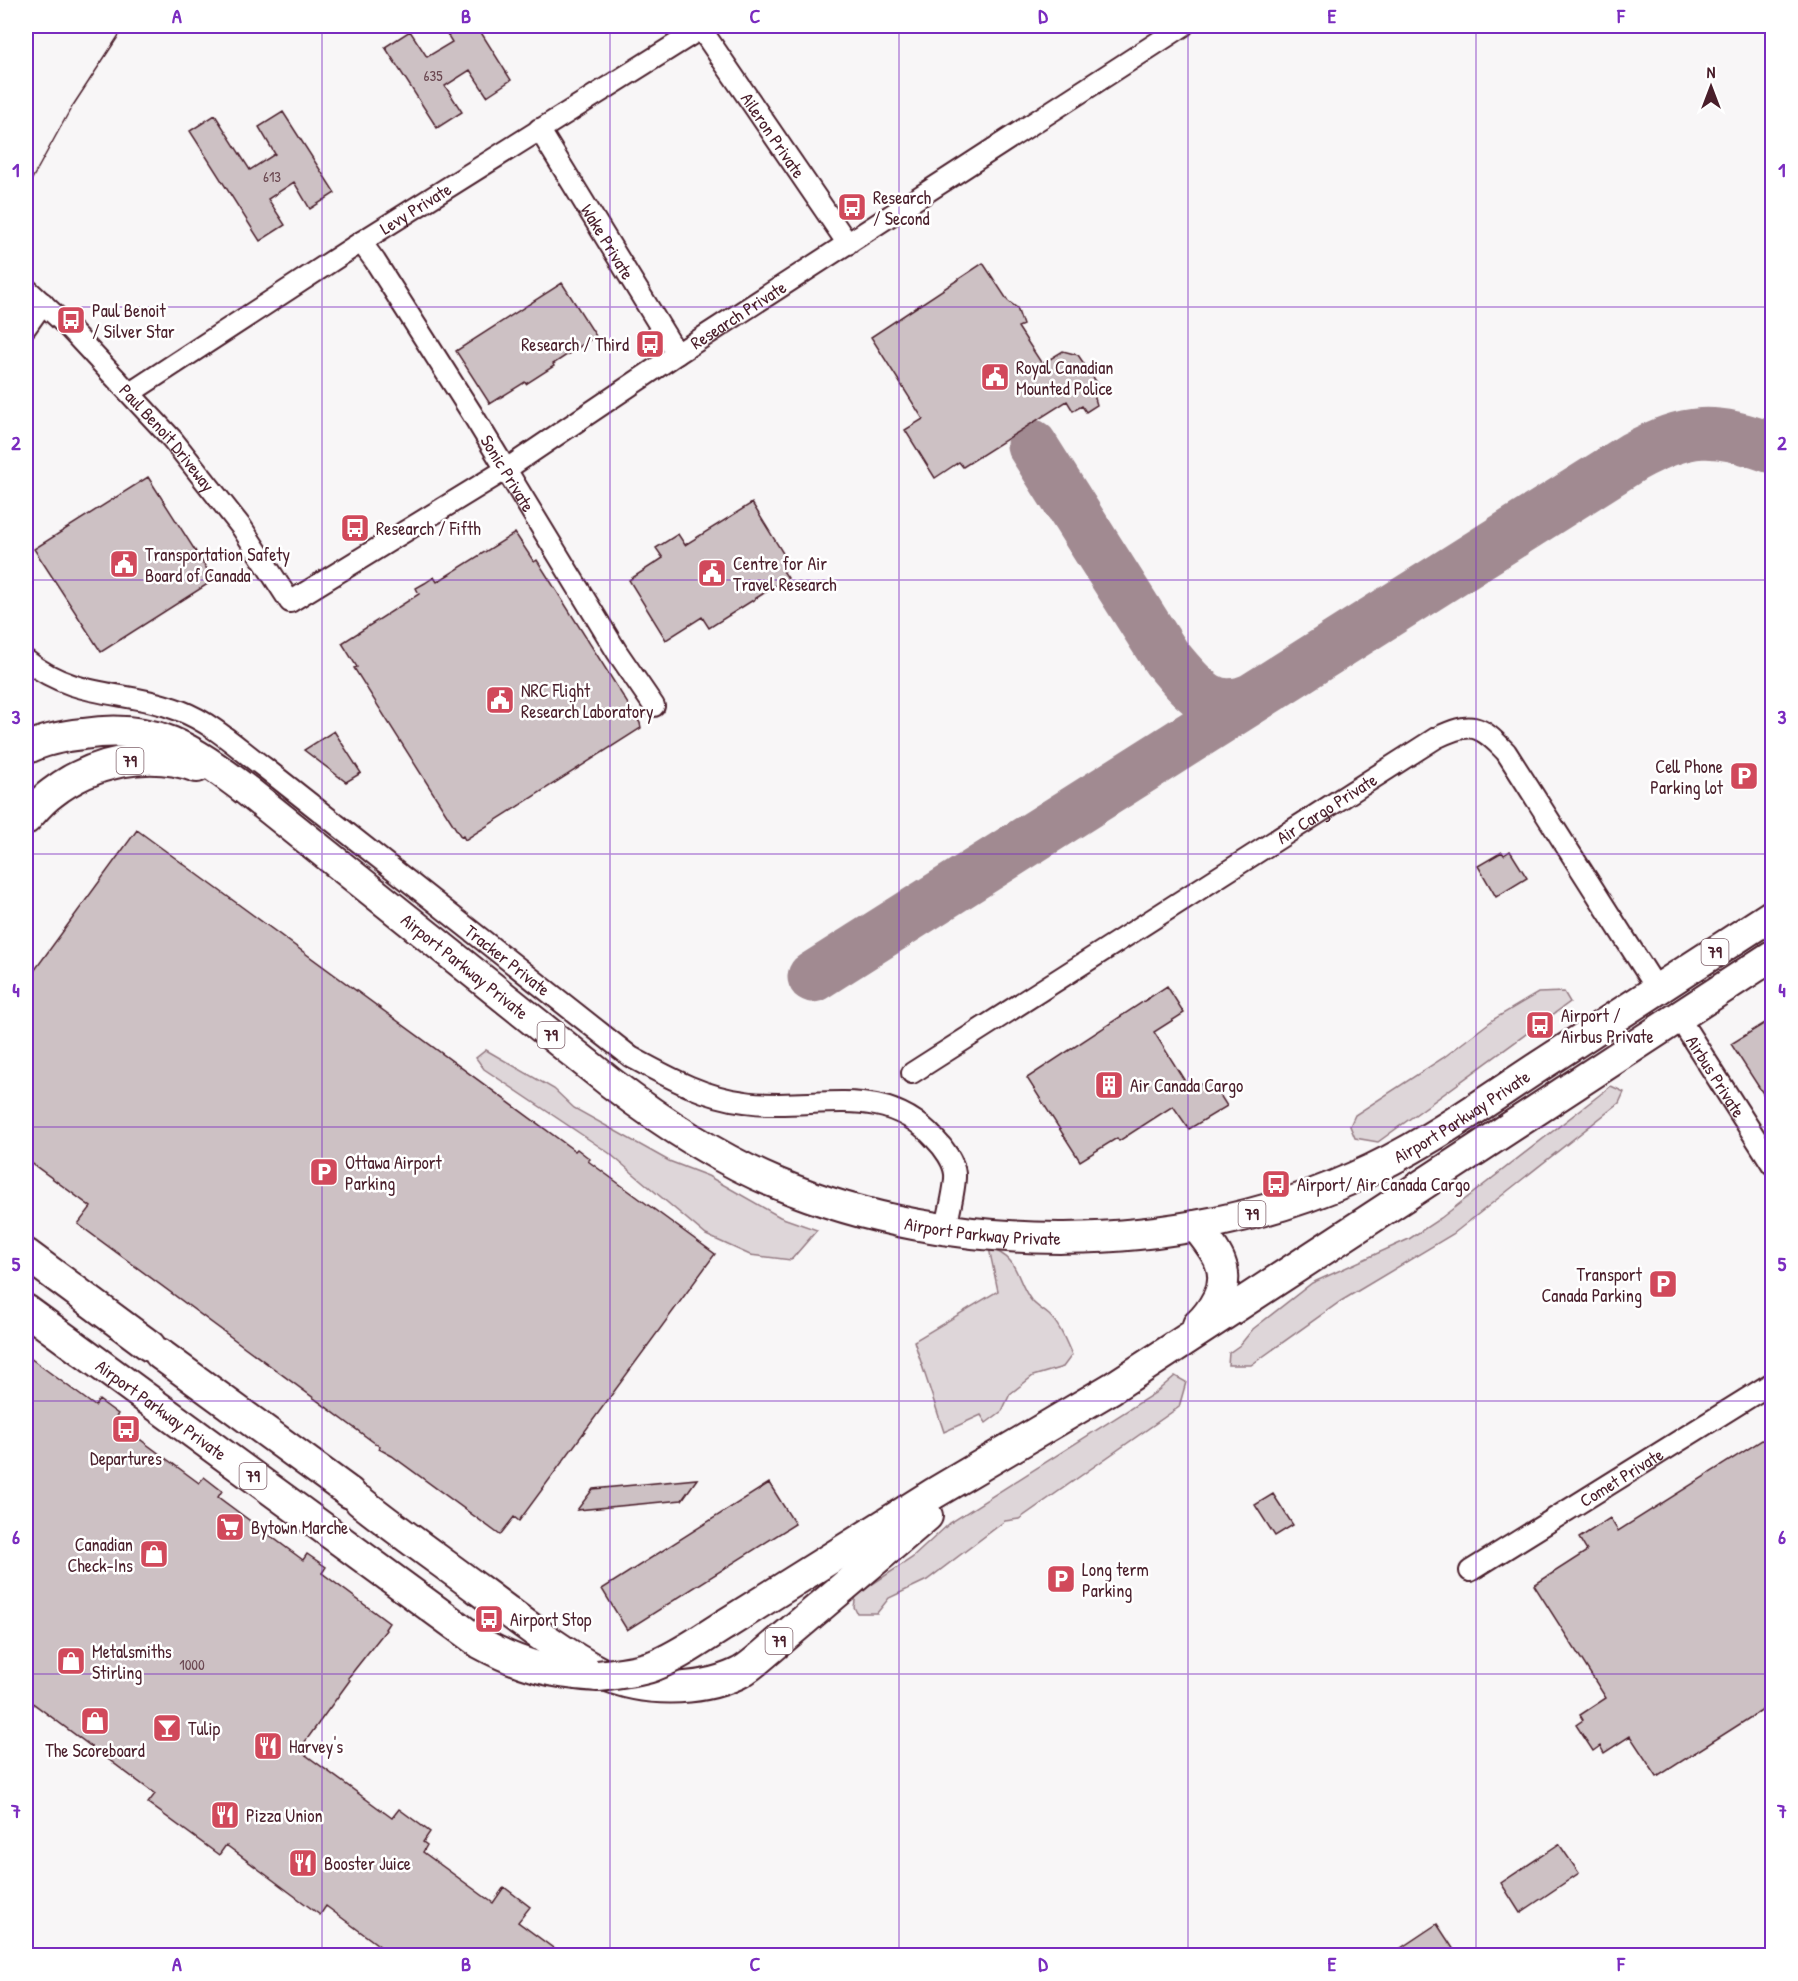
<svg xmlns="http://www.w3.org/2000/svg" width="1798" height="1981" font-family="'Patrick Hand',sans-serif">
<rect width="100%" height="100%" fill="#f8f6f7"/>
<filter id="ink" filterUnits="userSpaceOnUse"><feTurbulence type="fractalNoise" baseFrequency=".0167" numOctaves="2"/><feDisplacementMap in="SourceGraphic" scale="12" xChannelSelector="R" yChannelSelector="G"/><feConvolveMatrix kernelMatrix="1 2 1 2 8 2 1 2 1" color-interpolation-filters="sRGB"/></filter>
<g filter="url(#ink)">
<path fill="#ded6d9" stroke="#947a82" stroke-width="1.5" d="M1564 992 1570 1002 1378 1142 1355 1138 1350 1126 1355 1115 1443 1058 1494 1019 1538 993Z
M486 1050 554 1089 574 1108 669 1161 708 1176 780 1217 817 1230 791 1260 750 1255 706 1235 609 1153 484 1069 476 1058Z
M1611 1086 1624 1092 1619 1103 1453 1234 1341 1301 1251 1365H1228L1229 1353 1240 1345 1253 1329 1312 1283 1409 1239 1441 1218Z
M989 1248C1021 1259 1014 1277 1031 1300 1036 1306 1043 1310 1049 1315 1060 1325 1066 1342 1072 1355L1063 1367 1033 1376 1010 1394 1002 1411 986 1423 981 1415 944 1432 914 1341 998 1291Z
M1175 1376 1186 1382 1179 1407 1019 1519 1005 1521 927 1580 889 1598 877 1613H857L854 1607 856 1595 912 1558 950 1523 1155 1393Z"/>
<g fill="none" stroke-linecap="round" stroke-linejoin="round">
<path stroke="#a18a91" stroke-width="51" d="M1032 445 1166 657C1191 686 1211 717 1253 698
M813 977 1633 457C1689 427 1713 427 1772 448"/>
</g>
<path fill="#cdc1c4" stroke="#4a1f2b" stroke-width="1.5" d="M442 26H477L511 80 487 96 470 70 445 86 462 112 437 128 385 47 410 31 427 57 452 42Z
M283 112 335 193 310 209 294 182 268 199 285 225 260 241 190 131 215 115 250 170 275 154 259 127Z
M983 263 1008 301 1017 308 1023 325 1018 327 1042 364 1063 351 1078 355 1102 390 1094 395 1097 405 1086 412 1082 406 1073 411 1067 401 963 467 959 462 935 478 905 430 923 419 871 337Z
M562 283 596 336 553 364 554 366 526 384 525 382 490 404 456 351Z
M148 477 214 580 101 652 34 549Z
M752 503 789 563 781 568 788 578 709 628 702 617 666 640 629 580 663 558 656 548 678 534 685 545Z
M515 533 534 562 537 560 640 723 641 728 465 840 463 836 461 837 354 668 357 667 342 643 419 594 416 588 425 583 434 577 437 582Z
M334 731 361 773 346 782 304 750Z
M137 830 575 1151 577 1149 590 1159 588 1161 715 1254 519 1521 514 1517 500 1535 392 1456 379 1449 380 1447 78 1224 91 1207 26 1159V982Z
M1510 851 1527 878 1496 897 1478 866 1502 852 1504 855Z
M1167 986 1184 1013 1154 1032 1191 1091 1210 1079 1227 1106 1189 1129 1173 1106 1119 1141 1117 1138 1080 1161 1027 1078Z
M1773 1018V1109L1731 1044Z
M26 1355 95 1406 99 1400 118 1414 114 1420 199 1483 204 1477 222 1491 218 1497 303 1560 307 1554 326 1567 322 1573 389 1623 385 1629 386 1630 348 1678 350 1680 299 1750 392 1818 399 1809 430 1832 423 1842 427 1845 423 1852 493 1903 504 1887 530 1907 518 1922 564 1956H393L326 1906 320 1915 226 1845 219 1855 148 1803 155 1794 26 1698Z
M1773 1433V1703L1657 1777 1630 1736 1604 1753 1600 1746 1593 1751 1576 1725 1583 1720 1580 1715 1606 1698 1534 1585 1587 1551 1579 1538 1610 1518 1618 1531Z
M697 1479 682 1500 577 1510 593 1489Z
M769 1483 795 1524 627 1630 602 1589Z
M1273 1494 1293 1525 1275 1536 1255 1505Z
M1559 1844 1579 1873 1520 1913 1501 1883Z
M1437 1924 1458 1956H1389Z"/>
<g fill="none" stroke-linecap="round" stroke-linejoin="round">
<g stroke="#4a1f2b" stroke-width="24">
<g id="minor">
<path id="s1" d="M699 26 848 244"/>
<path id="s2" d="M539 129 677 354"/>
<path id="s3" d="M361 242 375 261 471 412 617 652 654 706"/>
<path id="s4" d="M26 288 67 326 172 439 242 528 290 602 505 470 677 354 1183 26"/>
<path d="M26 327 43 303"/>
<path id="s5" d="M130 393 361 242 705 26"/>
<path id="s6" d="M26 660C76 700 125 689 181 711 212 723 238 748 265 768L631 1057C668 1077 703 1097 745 1102 813 1112 883 1080 935 1139 944 1148 954 1162 955 1174 956 1187 948 1215 946 1229"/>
<path id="s7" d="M1679 1018 1772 1164"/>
<path id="s8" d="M912 1073 1436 738C1472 721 1479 724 1506 752L1657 989"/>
<path id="s9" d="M1470 1571 1772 1383"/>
</g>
</g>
<g stroke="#4a1f2b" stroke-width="34">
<g id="highway">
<path id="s10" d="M26 749C43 740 63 736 83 734 157 723 190 748 246 790L611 1083C662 1122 716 1158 776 1183 953 1257 1177 1257 1353 1178 1418 1150 1476 1108 1535 1069 1614 1017 1693 966 1772 915"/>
<path d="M26 819C34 810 42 800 52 793 92 762 149 749 197 767"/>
<path d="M1196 1226C1213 1248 1233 1269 1218 1298 1213 1308 1207 1317 1198 1325"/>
<path d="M26 1254 150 1346"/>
<path id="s11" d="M26 1310 480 1643C522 1666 551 1673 598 1676"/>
<path d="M160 1354 350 1493"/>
<path d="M360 1501C399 1532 439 1560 478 1589 517 1618 560 1652 603 1674 643 1692 698 1692 737 1674 744 1671 750 1666 756 1661L927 1516"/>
<path d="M726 1624 933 1494 1112 1388 1772 956"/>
</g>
</g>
<use href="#minor" stroke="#fff" stroke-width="20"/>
<use href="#highway" stroke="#fff" stroke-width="30"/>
<path stroke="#4a1f2b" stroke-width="1.5" d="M26 190 70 110 125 26"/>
<g stroke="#4a1f2b" stroke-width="34" stroke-linecap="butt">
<path id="highway-bridge" d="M598 1676C617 1674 635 1672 653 1666 679 1656 703 1638 726 1624"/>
</g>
<use href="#highway-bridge" stroke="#fff" stroke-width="30"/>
</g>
</g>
<path fill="none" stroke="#7b2cbf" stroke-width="1.5" stroke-opacity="0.55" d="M322 26V1956M610 26V1956M899 26V1956M1188 26V1956M1476 26V1956M26 307H1772M26 580H1772M26 854H1772M26 1127H1772M26 1401H1772M26 1674H1772"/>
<defs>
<g id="bus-square" transform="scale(1.5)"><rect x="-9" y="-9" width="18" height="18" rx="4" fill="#d1495b" stroke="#fff"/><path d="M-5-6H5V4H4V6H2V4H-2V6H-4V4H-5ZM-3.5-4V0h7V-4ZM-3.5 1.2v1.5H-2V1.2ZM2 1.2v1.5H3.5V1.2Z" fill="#fff"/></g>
<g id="civic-square" transform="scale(1.5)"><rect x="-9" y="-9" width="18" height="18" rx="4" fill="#d1495b" stroke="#fff"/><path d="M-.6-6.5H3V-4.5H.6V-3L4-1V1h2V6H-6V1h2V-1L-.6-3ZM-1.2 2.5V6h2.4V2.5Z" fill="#fff"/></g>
<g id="parking-square" transform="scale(1.5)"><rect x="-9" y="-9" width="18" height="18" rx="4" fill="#d1495b" stroke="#fff"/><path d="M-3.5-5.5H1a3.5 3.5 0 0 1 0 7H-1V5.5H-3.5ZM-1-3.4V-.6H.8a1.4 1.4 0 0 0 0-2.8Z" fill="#fff"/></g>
<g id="building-square" transform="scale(1.5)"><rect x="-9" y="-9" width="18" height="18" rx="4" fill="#d1495b" stroke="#fff"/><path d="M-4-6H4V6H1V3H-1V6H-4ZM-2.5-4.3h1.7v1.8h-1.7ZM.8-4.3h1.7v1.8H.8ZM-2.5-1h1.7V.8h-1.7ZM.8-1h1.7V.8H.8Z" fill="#fff"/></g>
<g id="supermarket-square" transform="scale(1.5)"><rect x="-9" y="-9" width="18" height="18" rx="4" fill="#d1495b" stroke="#fff"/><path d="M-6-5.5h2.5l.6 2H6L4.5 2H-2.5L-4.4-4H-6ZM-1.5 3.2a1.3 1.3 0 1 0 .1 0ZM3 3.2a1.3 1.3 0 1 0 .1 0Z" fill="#fff"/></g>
<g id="shop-square" transform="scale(1.5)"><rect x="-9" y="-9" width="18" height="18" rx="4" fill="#d1495b" stroke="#fff"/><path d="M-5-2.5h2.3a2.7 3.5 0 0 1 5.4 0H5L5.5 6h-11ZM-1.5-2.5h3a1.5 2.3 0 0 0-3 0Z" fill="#fff"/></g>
<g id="bar-square" transform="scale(1.5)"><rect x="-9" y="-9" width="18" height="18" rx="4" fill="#d1495b" stroke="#fff"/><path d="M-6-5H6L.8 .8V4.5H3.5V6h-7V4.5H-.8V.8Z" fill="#fff"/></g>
<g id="restaurant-square" transform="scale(1.5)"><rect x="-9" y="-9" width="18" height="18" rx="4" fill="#d1495b" stroke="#fff"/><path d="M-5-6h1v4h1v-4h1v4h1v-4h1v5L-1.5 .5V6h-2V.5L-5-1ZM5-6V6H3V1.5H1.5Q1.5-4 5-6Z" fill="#fff"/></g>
</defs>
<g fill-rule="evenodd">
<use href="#bus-square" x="852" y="207"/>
<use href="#bus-square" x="71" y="320"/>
<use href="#bus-square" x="650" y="344"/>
<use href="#civic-square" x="995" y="377"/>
<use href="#bus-square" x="355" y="528"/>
<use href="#civic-square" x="124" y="564"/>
<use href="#civic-square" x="712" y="573"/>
<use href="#civic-square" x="500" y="700"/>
<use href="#parking-square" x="1744" y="776"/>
<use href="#bus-square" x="1540" y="1025"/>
<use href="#building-square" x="1109" y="1085"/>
<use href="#parking-square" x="324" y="1172"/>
<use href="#bus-square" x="1276" y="1184"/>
<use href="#parking-square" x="1663" y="1284"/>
<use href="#bus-square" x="126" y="1429"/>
<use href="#supermarket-square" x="230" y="1527"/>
<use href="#shop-square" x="154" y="1554"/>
<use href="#parking-square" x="1061" y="1579"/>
<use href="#bus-square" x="489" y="1619"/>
<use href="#shop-square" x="71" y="1661"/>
<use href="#shop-square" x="95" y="1721"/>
<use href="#bar-square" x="167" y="1728"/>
<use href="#restaurant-square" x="268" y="1746"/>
<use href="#restaurant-square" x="225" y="1815"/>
<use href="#restaurant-square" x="303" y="1863"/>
</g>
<g text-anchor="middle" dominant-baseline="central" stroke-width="5" stroke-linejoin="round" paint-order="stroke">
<g font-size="15" fill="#6b4851">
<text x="433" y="75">635</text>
<text x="272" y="176">613</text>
<text x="192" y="1664">1000</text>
</g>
<g fill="#fff" stroke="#80626b" stroke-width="1.5">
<rect x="116.5" y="748" width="27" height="26" rx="4.5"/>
<rect x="1701.5" y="939" width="27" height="26" rx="4.5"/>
<rect x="537.5" y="1022" width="27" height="26" rx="4.5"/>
<rect x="1238.5" y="1201" width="27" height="26" rx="4.5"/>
<rect x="239.5" y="1463" width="27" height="26" rx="4.5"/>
<rect x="765.5" y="1628" width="27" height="26" rx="4.5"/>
</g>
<g font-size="16" font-weight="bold" fill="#4a1f2b">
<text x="130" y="761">79</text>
<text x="1715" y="952">79</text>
<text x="551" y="1035">79</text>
<text x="1252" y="1214">79</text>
<text x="253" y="1476">79</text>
<text x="779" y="1641">79</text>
</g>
<g font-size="18" fill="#4a1f2b" stroke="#fff">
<text stroke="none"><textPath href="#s1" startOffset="132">Aileron Private</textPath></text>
<text stroke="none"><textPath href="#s5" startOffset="340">Levy Private</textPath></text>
<text stroke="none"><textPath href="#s2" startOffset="132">Wake Private</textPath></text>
<text stroke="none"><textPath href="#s4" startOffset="944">Research Private</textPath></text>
<text stroke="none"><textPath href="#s4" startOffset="206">Paul Benoit Driveway</textPath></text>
<text stroke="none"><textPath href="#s3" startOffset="274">Sonic Private</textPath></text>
<text stroke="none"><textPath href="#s8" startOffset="492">Air Cargo Private</textPath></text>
<text stroke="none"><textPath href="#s6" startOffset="576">Tracker Private</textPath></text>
<text stroke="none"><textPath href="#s10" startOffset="519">Airport Parkway Private</textPath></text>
<text stroke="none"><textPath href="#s7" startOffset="69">Airbus Private</textPath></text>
<text stroke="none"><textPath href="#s10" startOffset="1617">Airport Parkway Private</textPath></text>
<text stroke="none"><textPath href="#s10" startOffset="1113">Airport Parkway Private</textPath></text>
<text stroke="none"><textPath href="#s11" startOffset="168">Airport Parkway Private</textPath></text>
<text stroke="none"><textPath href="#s9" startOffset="178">Comet Private</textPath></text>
</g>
<g font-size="18" fill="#4a1f2b" stroke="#fff" text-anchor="start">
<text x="873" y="197">Research<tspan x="873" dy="21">/ Second</tspan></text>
<text x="92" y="310">Paul Benoit<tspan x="92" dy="21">/ Silver Star</tspan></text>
<text x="629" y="344" text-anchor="end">Research / Third</text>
<text x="1016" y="367">Royal Canadian<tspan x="1016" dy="21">Mounted Police</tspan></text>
<text x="376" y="528">Research / Fifth</text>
<text x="145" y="554">Transportation Safety<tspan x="145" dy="21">Board of Canada</tspan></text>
<text x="733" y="563">Centre for Air<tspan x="733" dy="21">Travel Research</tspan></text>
<text x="521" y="690">NRC Flight<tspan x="521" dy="21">Research Laboratory</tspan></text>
<text x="1723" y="766" text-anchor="end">Cell Phone<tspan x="1723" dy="21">Parking lot</tspan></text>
<text x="1561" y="1015">Airport /<tspan x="1561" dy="21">Airbus Private</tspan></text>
<text x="1130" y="1085">Air Canada Cargo</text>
<text x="345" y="1162">Ottawa Airport<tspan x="345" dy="21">Parking</tspan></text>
<text x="1297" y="1184">Airport/ Air Canada Cargo</text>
<text x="1642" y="1274" text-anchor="end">Transport<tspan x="1642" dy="21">Canada Parking</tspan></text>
<text x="126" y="1458" text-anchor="middle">Departures</text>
<text x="251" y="1527">Bytown Marche</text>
<text x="133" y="1544" text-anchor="end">Canadian<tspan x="133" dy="21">Check-Ins</tspan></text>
<text x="1082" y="1569">Long term<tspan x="1082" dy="21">Parking</tspan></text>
<text x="510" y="1619">Airport Stop</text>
<text x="92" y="1651">Metalsmiths<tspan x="92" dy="21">Stirling</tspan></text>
<text x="188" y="1728">Tulip</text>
<text x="289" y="1746">Harvey's</text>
<text x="95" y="1750" text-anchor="middle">The Scoreboard</text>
<text x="246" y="1815">Pizza Union</text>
<text x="324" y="1863">Booster Juice</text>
</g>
</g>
<rect width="1798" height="1981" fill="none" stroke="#fff" stroke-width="66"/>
<g transform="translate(1711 87)" stroke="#ffffff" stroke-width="4.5" paint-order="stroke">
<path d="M0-4.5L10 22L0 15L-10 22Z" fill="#4a1f2b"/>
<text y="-9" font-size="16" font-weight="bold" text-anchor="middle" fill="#4a1f2b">N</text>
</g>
<rect x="33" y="33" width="1732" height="1915" fill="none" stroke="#7b2cbf" stroke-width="2"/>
<g font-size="20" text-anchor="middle" font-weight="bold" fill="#7b2cbf">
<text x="177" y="23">A</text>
<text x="466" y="23">B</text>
<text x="755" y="23">C</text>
<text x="1043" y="23">D</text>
<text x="1332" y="23">E</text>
<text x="1621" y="23">F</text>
<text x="16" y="177">1</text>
<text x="1782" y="177">1</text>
<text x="16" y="450">2</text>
<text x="1782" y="450">2</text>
<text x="16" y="724">3</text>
<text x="1782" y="724">3</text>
<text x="16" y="997">4</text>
<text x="1782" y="997">4</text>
<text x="16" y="1271">5</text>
<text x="1782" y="1271">5</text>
<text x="16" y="1544">6</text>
<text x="1782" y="1544">6</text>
<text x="16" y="1818">7</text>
<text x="1782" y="1818">7</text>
<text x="177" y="1971">A</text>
<text x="466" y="1971">B</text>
<text x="755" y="1971">C</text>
<text x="1043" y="1971">D</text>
<text x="1332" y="1971">E</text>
<text x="1621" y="1971">F</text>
</g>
</svg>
